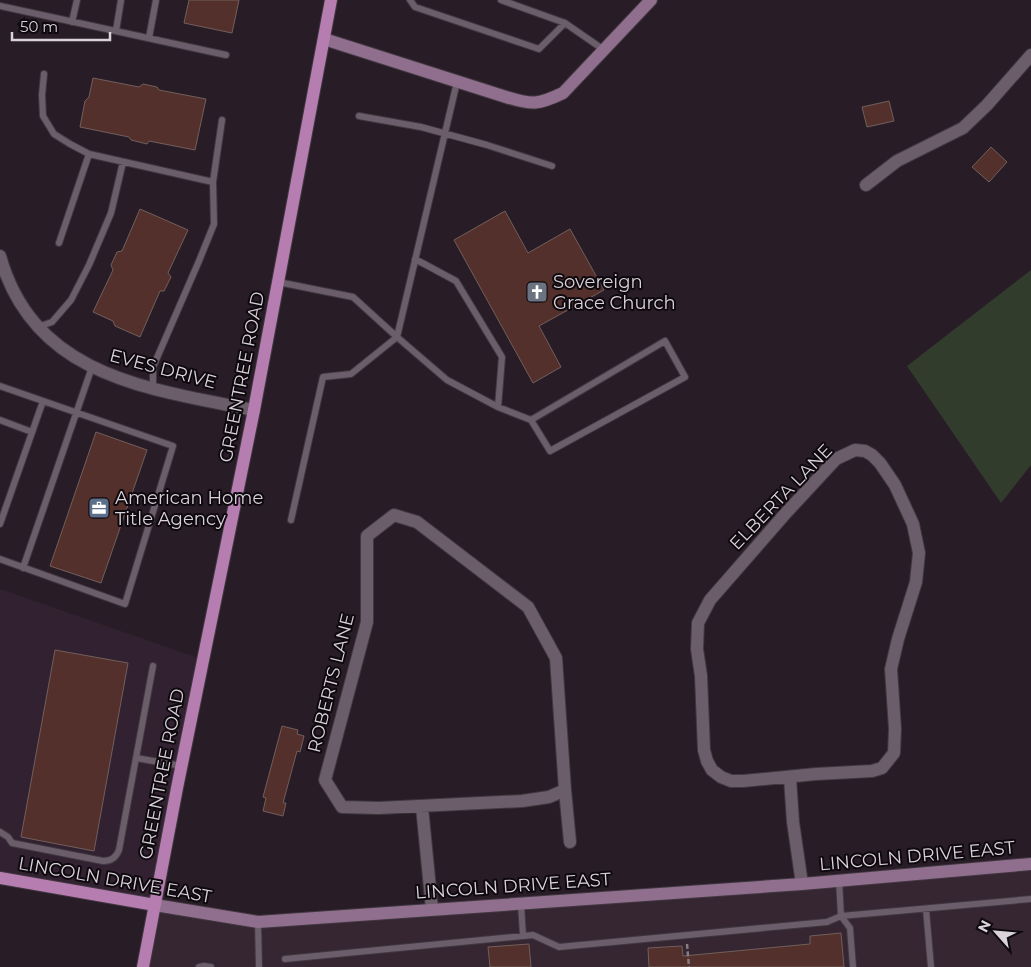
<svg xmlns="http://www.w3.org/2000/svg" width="1031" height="967" font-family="Montserrat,sans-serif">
<rect width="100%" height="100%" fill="#281d27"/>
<path fill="#352632" d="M1031 864V967H143L155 905 258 922Z"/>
<path fill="#322231" d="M0 589 201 659 155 905 0 879Z"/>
<path fill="#313c2c" d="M1031 270V465L1001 503 907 366Z"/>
<path fill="#53302b" stroke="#725f5c" d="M189 0H239L232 33 184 23Z
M93 78 139 87 143 84 157 87 159 90 206 99 195 150 149 141 147 144 131 140 129 137 80 127 85 101 89 97Z
M889 101 894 121 867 127 862 107Z
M991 147 1007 162 989 182 972 167Z
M140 209 188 230 168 273 171 277 164 291H160L140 337 115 326 113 321 93 312 113 270 111 265 117 252 122 251Z
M505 211 528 253 570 229 604 290 539 326 561 367 533 383 454 240Z
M96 432 147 450 101 583 50 566Z
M55 650 128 663 94 851 21 837Z
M282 726 298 730 297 734 304 736 300 752 297 751 283 803H286L283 816 263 811 266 798 263 797Z
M841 933 844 967H649L648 948 682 946 683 956 810 944V936Z
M529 944 531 967H490L488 947Z"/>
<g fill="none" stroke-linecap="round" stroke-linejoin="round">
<g stroke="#413840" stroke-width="8">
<path id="lane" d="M410 0 415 7 539 49 565 23
M501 0 565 23 604 50
M0 6 226 55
M72 22 77 0
M116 31 121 0
M149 38 156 0
M44 74 42 95 43 116 54 134 70 144 89 154 213 182
M359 116 421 127 487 145 552 166
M59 243 89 154
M415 259 456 281 502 357 498 407
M278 282 353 297 397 337 457 82
M38 327 52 322 71 300 89 265 111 213 123 162
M0 386 173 446 125 604 0 559
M153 389V367L199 261 214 224 213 182 222 120
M0 420 32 432
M291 520 323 377 351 374 397 337 447 380 498 407 531 420 550 451 685 377 665 341 531 420
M0 524 43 401
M23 568 92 367
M136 758 182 766
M0 832 8 837 12 843 103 861C111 861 116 858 119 850L153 666
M839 880 841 916 850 928 853 967
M521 904 523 936
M926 909 931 967
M258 922 259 967
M285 959 533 935 559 947 827 922 841 916 1031 899
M199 967 204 966 211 967"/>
</g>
<g stroke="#413840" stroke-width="14">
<path id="street" d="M866 185 897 161 963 128 987 105 1031 55
M0 256C34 377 149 389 254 410
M855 450 865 451 872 455 880 463 895 485 913 524 919 553 916 582 898 639 891 669 895 729 894 753 882 768 872 771 816 774 743 781H731L721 777 712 770 707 761 704 750 701 676 697 649 698 623 710 600 785 514 836 459Z
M394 515 417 522 528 607 556 658 565 790 549 797 522 801 379 808 342 807 325 780 367 622V536Z
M790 778 793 822 802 884
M565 790 570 842
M422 807 432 909"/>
</g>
<g stroke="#413840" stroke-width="14">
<path id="secondary" d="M324 39 506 97C532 105 538 105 563 93L651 0
M155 905 258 922 802 884 1031 864"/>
</g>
<g stroke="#413840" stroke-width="14">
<path id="primary" d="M0 878 155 905
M143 967 177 788 254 410 331 0"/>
</g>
<path stroke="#867d85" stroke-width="2.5" stroke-dasharray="5 2.5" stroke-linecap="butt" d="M687 944 689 967"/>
<use href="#lane" stroke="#6b5e6a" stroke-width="6"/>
<use href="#street" stroke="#6b5e6a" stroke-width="12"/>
<use href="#secondary" stroke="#906e8d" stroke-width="12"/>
<use href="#primary" stroke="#b67db0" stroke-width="12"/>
</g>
<defs>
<g id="church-square" transform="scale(1.125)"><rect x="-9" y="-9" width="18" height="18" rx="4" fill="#6b7280" stroke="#0e090e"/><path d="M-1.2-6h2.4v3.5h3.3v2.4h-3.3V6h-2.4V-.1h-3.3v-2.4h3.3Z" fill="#fff"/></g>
<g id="office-square" transform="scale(1.125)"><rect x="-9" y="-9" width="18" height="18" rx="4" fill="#5c6f8a" stroke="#0e090e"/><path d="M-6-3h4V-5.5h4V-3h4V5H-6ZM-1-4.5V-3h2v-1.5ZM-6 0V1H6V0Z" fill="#fff"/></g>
</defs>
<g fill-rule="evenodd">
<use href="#church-square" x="537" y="292"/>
<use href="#office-square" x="99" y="508"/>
</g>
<g text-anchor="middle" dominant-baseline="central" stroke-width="4" stroke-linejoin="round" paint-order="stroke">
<g font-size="18" fill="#d9d2d8" stroke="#0e090e" text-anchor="start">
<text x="553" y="282">Sovereign<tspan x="553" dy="21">Grace Church</tspan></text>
<text x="115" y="498">American Home<tspan x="115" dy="21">Title Agency</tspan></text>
</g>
<g font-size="18" fill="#d9d2d8" stroke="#0e090e">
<text transform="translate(163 369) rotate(15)">EVES DRIVE</text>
<text transform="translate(242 377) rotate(-79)">GREENTREE ROAD</text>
<text transform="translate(781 497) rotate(-46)">ELBERTA LANE</text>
<text transform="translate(331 683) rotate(-76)">ROBERTS LANE</text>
<text transform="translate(162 774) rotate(-79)">GREENTREE ROAD</text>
<text transform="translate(917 856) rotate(-5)">LINCOLN DRIVE EAST</text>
<text transform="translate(115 880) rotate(10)">LINCOLN DRIVE EAST</text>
<text transform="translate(513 886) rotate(-4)">LINCOLN DRIVE EAST</text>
</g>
</g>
<g transform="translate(996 932) rotate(297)" stroke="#0e090e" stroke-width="4" paint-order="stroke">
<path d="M0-4L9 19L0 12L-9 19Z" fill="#d9d2d8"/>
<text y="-8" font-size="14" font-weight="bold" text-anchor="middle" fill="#d9d2d8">N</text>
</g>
<path d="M12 32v8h98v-8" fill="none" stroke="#d9d2d8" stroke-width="2.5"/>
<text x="20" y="32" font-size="15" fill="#d9d2d8" stroke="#0e090e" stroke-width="4" paint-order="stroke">50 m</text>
</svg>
